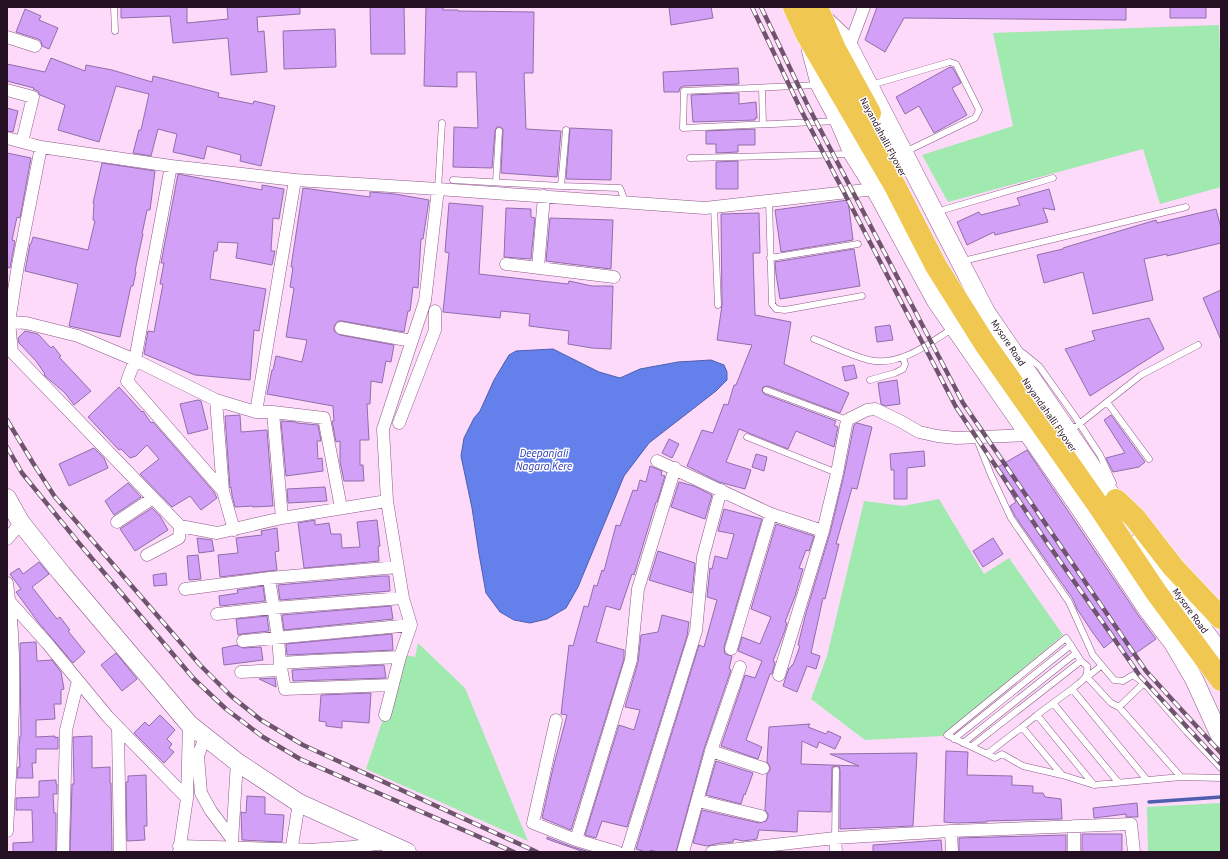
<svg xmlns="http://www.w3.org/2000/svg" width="1228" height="859" font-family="'Source Sans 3',sans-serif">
<rect width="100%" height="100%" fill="#fedafa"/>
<path fill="#a0e9af" d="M1219 25 1221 84V187L1160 204 1143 149 948 202 922 155 1013 126 993 33Z
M939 499 984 574 1009 558 1063 635 942 736 865 740 811 699 827 656 864 501 903 506Z
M418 643 465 688 528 841 366 769 405 655 415 657Z
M1221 803V852H1148L1147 807Z"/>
<path fill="#6380eb" stroke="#505eaf" d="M553 349 599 372 620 378 640 369 678 362 711 360 724 365 727 372V380L716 391 649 443 624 476 578 587 566 608 547 619 530 623 514 620 500 612 486 593 479 554 472 508 461 456 464 438 474 418 480 411 494 380 509 355 516 351Z"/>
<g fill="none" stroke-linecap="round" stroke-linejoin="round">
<path stroke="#505eaf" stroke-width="3.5" d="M1149 802 1221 797"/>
</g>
<path fill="#d3a0f8" stroke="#906ea9" d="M121 7H187V23L228 19 227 7H300V14L257 17 258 32 264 31 267 72 231 75 228 38 173 43 170 16 121 18Z
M370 7H404L405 54H371Z
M426 7H443V10H458V11L534 12 533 73H524L526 129 561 131 557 177 501 173 503 131V129L500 127H497L495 131 492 168 453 167 454 127 478 128 476 72H457V87L424 86Z
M669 7H711L713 18 671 25Z
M877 7H1126V20L904 18 885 52 865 40Z
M1170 7H1206V18H1170Z
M25 9 41 16 39 20 58 28 49 49 42 46 41 41 38 39 16 32Z
M335 29 336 67 284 69 283 31Z
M51 58 85 71 86 65 112 70 152 82 153 76 219 93 218 97 253 104 254 101 275 106 261 166 240 161 241 155 207 146 204 159 173 152 177 134 158 129 151 156 133 153 139 130H141L149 94 116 86 99 142 58 130 65 105 40 95 38 91 33 89 34 88 7 81V64L45 72Z
M950 67 953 68 961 83 952 88 967 115 934 133 919 106 905 114 896 97Z
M738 68 739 84 684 86 680 88 679 92H664L663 72Z
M739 93V104L756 102 757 118H755V120L693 122 691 95Z
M7 108 18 111 13 132 7 131Z
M570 128 612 130 611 180 566 179Z
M755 129V145H738V152L716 153V144H706V131Z
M7 153 31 158 20 218 17 217 12 240 15 241 10 268 7 267Z
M738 161V189H716V162Z
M102 163 155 171 150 210H147L142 234H143L135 271 136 272 133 286H131L120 337 69 326 78 284 25 271 30 244H31L33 237 88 250 95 221 93 220 94 203H93Z
M178 174 262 190V185L284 189 279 219 273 218 271 251H275L272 265 236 258 238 243 218 242 217 251H214L210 279 266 289 259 331 254 330 250 380 195 375 144 354 148 331 154 332 163 284H160L164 263H161Z
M303 188 370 197V192L395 194 429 200 423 239H421L418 288 413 287 410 311H408L404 332 342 321H338L334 326V331L340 335 394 345 391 362 386 361 382 383 371 381 370 404H367L369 440H360V465H363L364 481H344L340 462V441L336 442 332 421H334L333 406 267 394 272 370H273L276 356 302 362 307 340 286 337 294 288 290 287 293 267H291Z
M1049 189 1055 210 1043 208 1048 222 995 235 994 232 967 245 957 222 979 212 981 215 1020 205 1017 198Z
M848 200 853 240 781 252 775 210Z
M449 203 483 206 479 274 568 284 569 281 592 286H613L611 349 592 348 568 344 569 331 529 326 530 314 501 311 500 318 443 312 449 253 445 252Z
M506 208 531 209V217L535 218 531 259 504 257Z
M1216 209 1221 228V243L1167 256V254L1144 259 1153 300 1093 314 1083 272 1044 283 1037 255 1063 249V248L1156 220 1157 223Z
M759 213 760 253H753L755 315 791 322 784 364 849 393 840 413 768 386 763 387 762 390 764 394 836 421 834 425 838 427 834 447 796 431 788 449 739 429 726 462 751 470 745 489 719 482 687 466 702 430 713 433 724 404 728 405 734 385H736L752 345 717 340 722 305 721 214Z
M550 218 613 220 611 269 546 261Z
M854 249 860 286 780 299 776 274 775 262Z
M1221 290V340L1203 298Z
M1149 318 1164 349 1090 396 1065 349 1095 340 1092 331Z
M890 325 893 340 877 342 875 327Z
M25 331 38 334 51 348 53 346 61 356 59 357 91 391 74 405 65 393 44 375 45 374 36 361 19 343 18 338Z
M854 365 857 378 845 381 842 367Z
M897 380 900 404 885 406 881 404 878 383Z
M119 387 142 412 143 411 151 423 153 422 214 492 217 498 201 510 190 496 172 507 140 474 159 459 147 445 136 456 130 458 121 449 119 450 88 417Z
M198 400 201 401 208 429 188 434 180 404Z
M240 415 241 432 267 430 273 506 253 507V506L235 507 232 495 231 487 230 488 225 416Z
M1111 415 1145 462 1139 467 1113 472 1106 458 1125 453 1104 420Z
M281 421 296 422 297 423 318 425 321 441H317L318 459 322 458 323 471 286 476Z
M857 423 872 427 857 489 852 488 836 544H839L825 599 823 598 811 653 820 656 816 669 807 666 797 692 783 686 789 668H790L792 665H793L800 646 798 645 806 613 830 533 844 475 854 425Z
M669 439 679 444 672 458 662 453Z
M94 448 104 458 108 468 69 486 59 464Z
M1027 450 1138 615 1156 639 1129 658 1115 639 1104 648 1093 633 1077 609 1073 599 1015 516 1010 506 1016 502 996 468Z
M924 451 925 466 907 468V499H894V470H891L890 454Z
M756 454 767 457 764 471 752 467Z
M650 466 662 471 661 475 665 476 657 502H656L634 575 632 574 620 610 606 606 596 642 624 650V659L571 830 542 818 553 768 567 715 561 714 569 645 573 646 584 606 588 607 594 585 597 586 602 570 604 571 616 525 620 526 633 490 637 491 640 480 646 482Z
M679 482 694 486 712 495 705 519 671 507Z
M128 483 141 497 114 515 105 501Z
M325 487 327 501 288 503 287 489Z
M152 508 160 516 168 530 135 551 120 529Z
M724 509 762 519 724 647 725 654 732 656 729 669 731 670 704 749 676 852H659L650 850V852H646L636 849 699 645 704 647 717 600 707 597 710 568 712 569 715 556 727 559 734 534 718 531Z
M315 520V525L329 523 331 534H341L342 548 360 547 357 522 377 520 380 546H378L379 561 304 568 298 523Z
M776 524 814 536 809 551 806 550 799 568 803 569 795 596 785 622 787 623 784 633 773 661 775 662 772 674H770L746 740 762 747 758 759 721 746 745 675 755 678 762 661 738 651 742 637 760 644 771 617 751 609Z
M277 528 279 551 275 552 277 570 220 577 218 555 238 553 236 538 262 535 261 531Z
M197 538 212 540 214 551 199 553Z
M993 538 1003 554 983 567 973 551Z
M658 551 695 563 692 593 649 580Z
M198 555 201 579 189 580 187 556Z
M39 562 49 574 32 587 57 619 60 617 70 630 68 631 85 652 73 663 38 622 16 592 21 589 10 574 19 568 23 574Z
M166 573 167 585 154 586 153 575Z
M381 576H389L390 591 280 600 278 585Z
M263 586 265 601 220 606 219 596 238 593 237 590Z
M391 606 393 619 284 630 282 615Z
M662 615 689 622 687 636 627 827 602 821 596 838 585 835 619 725 634 730 640 710 625 707 638 662 641 635 658 632Z
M267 616 269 631 242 634 238 635 236 619Z
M392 634 393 650 287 655 286 644Z
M36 642 37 661 52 660 61 672 64 689 61 690V704H54L55 719 36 720V737L55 736V738L58 737V749H36V763H32L33 778H17L18 767H20L19 748 20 736H21L20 643Z
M237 645 243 648 261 647 263 660 224 665 222 648Z
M116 653 137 679 122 691 101 665Z
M384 665 386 678 293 681 292 670Z
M275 678 276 687 259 679Z
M371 693 369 723 342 721V728L326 726V722L319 721 321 695Z
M160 715 175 730 167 739 172 744 169 748 174 752 164 763 134 733 145 722 149 726Z
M810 724 808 727 826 734 828 731 841 737 835 749 819 742 817 748 802 741 801 764 859 766 830 754 917 753 913 826 840 829V770L839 766H836L832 767V770L831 812 798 811 797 832 759 830 757 839 743 841 734 839 733 842 720 843 707 846 693 843 702 810 759 823 766 821 768 817V814L765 810 767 774 770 771V767L767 762 769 727Z
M92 736V768L110 767V783H111L112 852H70L72 784H74L73 737Z
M946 751 968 752 967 775 1012 776V785L1033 786V793H1043L1045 797 1061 799 1062 819 987 821V822L957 823 944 822Z
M716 761 753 773 745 795 744 794 741 804 706 795Z
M146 775 147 826H144L145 840 127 841 126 782H128V776Z
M56 780V784H57V794H53L54 813H56V852H13V843L33 842 32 810H16V798L39 797V781Z
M247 796 265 797V814L284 815 282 842 242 840 241 812 246 813Z
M1137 803 1138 817H1126V814L1094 818 1093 808Z
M1082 834H1122V852H1082Z
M1066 835V852H959V838Z
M547 837 573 847 590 852H584L547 839Z
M941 840 942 852H873V845Z"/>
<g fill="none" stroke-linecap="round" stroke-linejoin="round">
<g stroke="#8d5888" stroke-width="7">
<path id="lane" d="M114 7 115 31
M818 85 684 91 683 128 837 121
M871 85 950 62 956 64 979 110 975 118 905 152
M762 88 763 124
M690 158 850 154
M453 180 561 186 620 188 623 196 622 202
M496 182 499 131
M561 186 566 130
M438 189 442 123
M769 201 772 304 776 309 785 310 862 296
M714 207 718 305
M936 212 1053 178
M770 258 858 244
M963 261 1186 207
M814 339C832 346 850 355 869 360 899 367 929 344 953 328
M1023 353 1039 366 1074 415 1100 455 1113 483
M870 380 895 373 903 369 905 364 903 357
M766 390 847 420
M1107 402 1149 459
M1069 432 1141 375 1198 345
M747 437 837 473
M976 437 991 475 1011 518 1069 602 1093 655 1114 680 1123 681 1133 675 1144 683 1187 732 1221 768
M1101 666 1087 677 1111 703 1119 707 1181 777
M1072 689 1053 703 1118 782
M1053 703 1037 715 1094 785
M1119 707 1144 683
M1037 715 1022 727 1062 775
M1022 727 987 754 995 758 1002 754 1023 766 1062 775 1094 785 1181 777 1221 778
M954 739 1071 645
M963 743 1076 653
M972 746 1081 661
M987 754 947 735 1066 638 1081 661 1087 666C1089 679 1081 681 1072 689L1147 780
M835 838 836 770"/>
</g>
<g stroke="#8d5888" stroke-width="13">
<path id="street" d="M7 37 35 46
M849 47 864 7
M7 90 33 97 22 142
M7 138 41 147 171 166 295 180 438 189 705 208 875 189
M171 166 135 360 127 381 223 491
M506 264 614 277
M538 268 544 196
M9 322 18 265 41 147
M341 328 412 341
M216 400 223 491 234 530
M256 412 295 180
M273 412 282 518
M847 420 867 410 875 409 902 422 919 432 937 436 956 438 1028 435
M399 423 435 330V311
M657 461 771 514 823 531
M341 508 324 418 273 412H256L216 400 135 360 78 336 26 323 9 322 12 352 180 526 217 533 282 518 387 501
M117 522 153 498
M7 539 21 523
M147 555 179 538 180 526
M269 578 278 638 280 663 285 689 392 685
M7 583C19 665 11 749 7 831
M185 589 269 578 398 567
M10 602 47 643 108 717 187 798
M217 614 273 608 403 598
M243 641 411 625
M731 649 771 514
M280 663 313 661 400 657
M241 672 281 670
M779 675 823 531 837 473 847 420 849 419
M385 715 400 657 411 625 403 598 387 501 383 429 425 301 438 189
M556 720 533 823 576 840 617 852
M118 727 120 852
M205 737 198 756 201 793 211 811 232 839
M711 751 763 768
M698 801 761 816
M1074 826V852
M951 831 952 852
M835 838 836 852
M576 840 631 660 638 589 675 468
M232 842 237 762
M179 846 309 850 352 847 385 843
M63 852 66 730 78 681
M179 852 187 798 189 724
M291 852 299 803
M627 852 696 631 703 557 721 490
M683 852 711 751 740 667
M712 852 835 838 951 831 1131 824 1134 852"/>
</g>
<g stroke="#8d5888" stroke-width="19">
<path id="secondary" d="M824 19 845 39 986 312 1123 512
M811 51 820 85 839 121 853 154 875 189 936 301 1081 510 1147 609 1173 643 1194 679 1221 738
M7 498 21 523 62 574 189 724 237 762 299 803 407 852
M1141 540 1158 566 1221 654"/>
</g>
<g stroke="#fff" stroke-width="23">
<path id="highway" d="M794 7 807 35 895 186 936 266 985 344 1098 505 1156 592 1221 680
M817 7 835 49 870 113
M1116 500 1135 518 1173 567 1221 618"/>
</g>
<use href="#lane" stroke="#fff" stroke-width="6"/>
<use href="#street" stroke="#fff" stroke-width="12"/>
<use href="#secondary" stroke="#fff" stroke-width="18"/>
<use href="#highway" stroke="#efc751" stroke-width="22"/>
<g stroke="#6e546c" stroke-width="4.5">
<path id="rail" d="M752 7 801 110 956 407 1046 541 1140 676 1221 764
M761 7 808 106 963 403 1146 671 1221 753
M7 420 33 463 55 497 200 665 231 696 261 720 303 745 537 852
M7 447 22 473 78 542 194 679 226 709 263 737 300 759 514 852"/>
</g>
<use href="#rail" stroke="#fff" stroke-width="3" stroke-dasharray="9" stroke-linecap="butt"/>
</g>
<g text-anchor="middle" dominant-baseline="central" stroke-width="3" stroke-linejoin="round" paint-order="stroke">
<g font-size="10" fill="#251023" stroke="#fff">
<text transform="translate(883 137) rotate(62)">Nayandahalli Flyover</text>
<text transform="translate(1008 343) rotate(56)">Mysore Road</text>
<text transform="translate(1049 415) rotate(55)">Nayandahalli Flyover</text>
<text transform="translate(1190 611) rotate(54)">Mysore Road</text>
</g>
<g font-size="11" font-style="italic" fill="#2b39b6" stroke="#fff">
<text x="544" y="453">Deepanjali<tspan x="544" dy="13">Nagara Kere</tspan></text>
</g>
</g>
<rect width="1228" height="859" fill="none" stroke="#251023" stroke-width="16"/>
</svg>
